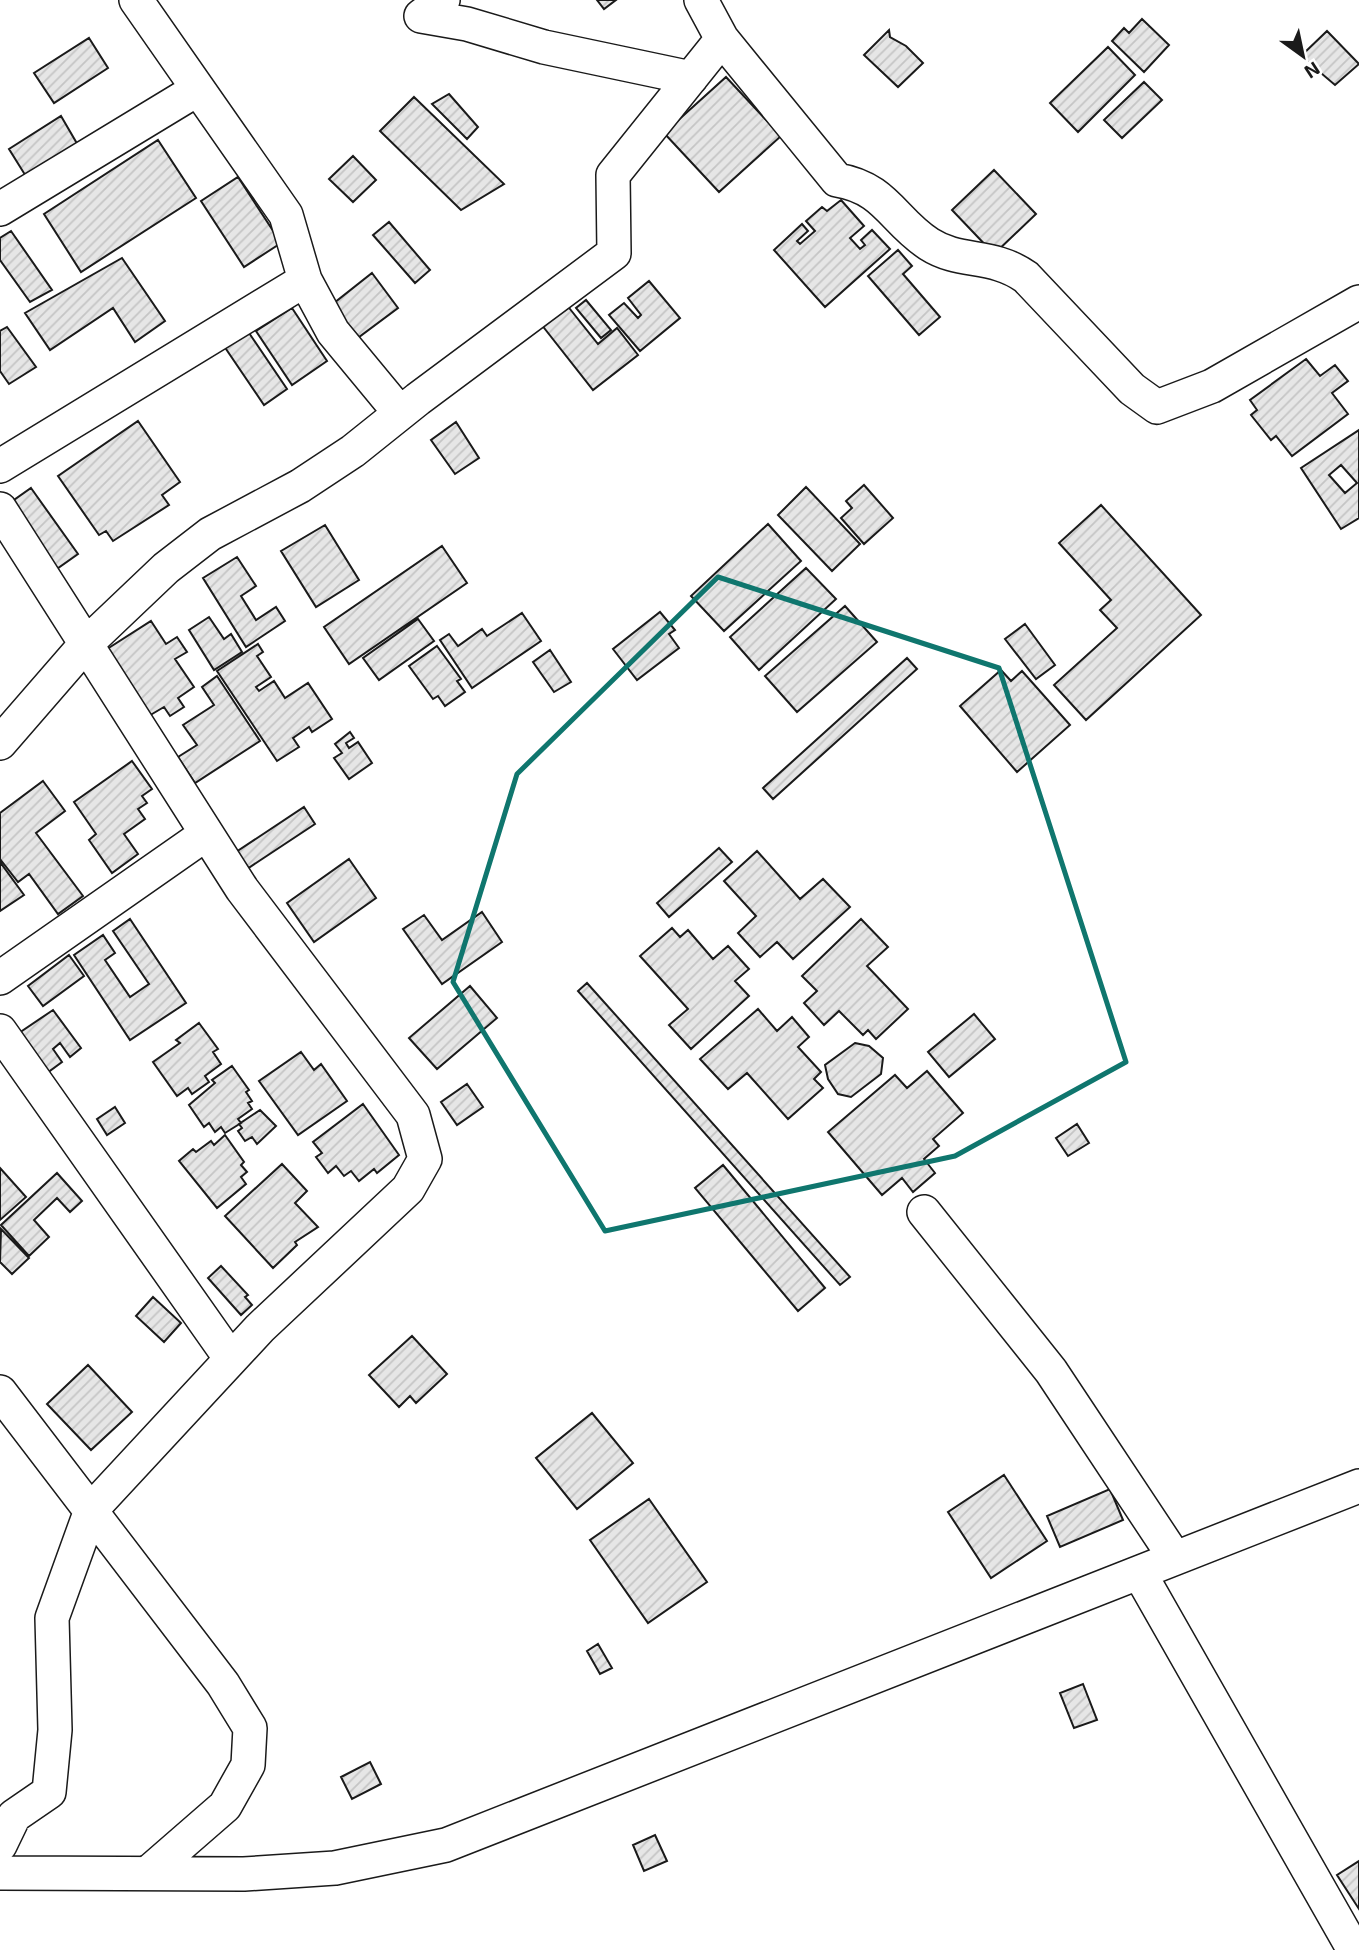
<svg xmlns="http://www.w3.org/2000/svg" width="1359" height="1950" font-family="'Exo 2',sans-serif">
<defs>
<pattern id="building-hatch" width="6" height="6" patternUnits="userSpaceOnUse" patternTransform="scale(1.75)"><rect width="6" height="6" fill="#e6e6e6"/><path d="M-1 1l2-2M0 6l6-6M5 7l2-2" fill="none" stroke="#c5c5c5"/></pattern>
</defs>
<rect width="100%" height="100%" fill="#fff"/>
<path fill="url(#building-hatch)" stroke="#1a1a1a" stroke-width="2" fill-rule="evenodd" d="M597 0H616L604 9Z
M1142 19 1169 45 1144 72 1112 41 1124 28 1129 33Z
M889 30 890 37 906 46 923 63 898 87 864 55Z
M1327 31 1359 64 1335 85 1301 56Z
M89 38 108 68 54 103 34 73Z
M1108 47 1135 75 1078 132 1050 103Z
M726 77 781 136 719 192 664 133Z
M1144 82 1162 100 1122 138 1104 120Z
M449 94 478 127 467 139 432 104Z
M414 97 504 184 461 210 380 131Z
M61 116 79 147 27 178 9 149Z
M158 140 196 198 81 272 44 214Z
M353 156 376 180 353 202 329 179Z
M994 170 1036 214 994 254 952 210Z
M238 177 281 243 244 267 201 201Z
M841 200 864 226 850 238 860 249 865 245 861 240 872 230 890 249 825 307 774 250 802 224 808 231 797 241 800 244 815 231 806 221 822 207 827 211Z
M389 222 430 270 415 283 373 235Z
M11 231 52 290 30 302 0 260V238Z
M898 250 912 266 903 274 940 317 919 335 868 276Z
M122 258 165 321 135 342 113 308 50 350 25 313Z
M372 273 398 308 355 340 329 307Z
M649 281 680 318 640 351 609 315 624 303 638 318 641 315 628 298Z
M586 300 611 330 601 338 576 308Z
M566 304 598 344 617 328 638 355 593 390 541 324Z
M292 308 327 361 292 385 256 331Z
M7 327 36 367 9 384 0 371V331Z
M247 330 287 389 264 405 224 346Z
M1306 359 1320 376 1335 365 1348 381 1332 393 1348 414 1292 456 1276 436 1271 440 1251 415 1257 410 1250 400Z
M138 421 180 482 162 495 169 505 113 541 106 531 99 535 58 476Z
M456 422 479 458 455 474 431 440Z
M1359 430V518L1341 529 1301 468ZM1341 465 1357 483 1345 493 1329 475Z
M864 485 893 518 864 544 841 518 852 508 846 501Z
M806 487 860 544 832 571 778 515Z
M31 488 78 554 51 573 4 507Z
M1101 505 1201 615 1086 720 1054 685 1117 628 1100 610 1111 600 1059 543Z
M768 524 801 561 724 631 691 596Z
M325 525 359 580 316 607 281 551Z
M442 546 467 583 349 664 324 627Z
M237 557 256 586 241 596 256 620 276 607 285 621 246 647 203 578Z
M806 568 836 599 759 670 730 637Z
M845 606 877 642 797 712 765 676Z
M660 612 675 630 669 634 679 648 637 680 613 649Z
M522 613 541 641 472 688 440 640 449 634 458 646 482 629 487 636Z
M209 617 224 639 231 634 242 652 214 670 189 630Z
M418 619 434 641 379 680 363 658Z
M151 621 166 644 177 637 187 652 175 659 194 687 178 698 184 707 170 716 164 707 147 717 104 651Z
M1025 624 1055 665 1036 679 1005 639Z
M258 644 263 652 257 656 271 677 256 687 259 691 274 681 285 698 308 683 332 719 312 732 309 727 293 738 299 747 277 761 217 671Z
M437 646 461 679 457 681 465 692 445 706 438 696 433 699 409 666Z
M550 650 571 682 554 692 533 662Z
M907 658 917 669 773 799 763 788Z
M1001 670 1011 681 1022 671 1070 725 1017 772 960 706Z
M217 676 260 741 195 783 178 757 197 745 183 725 214 705 202 687Z
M350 732 354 738 346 743 349 748 358 742 372 763 349 779 334 758 342 753 335 744Z
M132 761 152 789 142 796 147 803 138 809 145 819 124 834 138 854 112 873 89 840 96 834 74 802Z
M43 781 65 811 36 833 83 896 58 914 29 874 18 882 0 859V813Z
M304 807 315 824 247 869 236 852Z
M719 848 732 862 669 917 657 903Z
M757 851 800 899 823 879 850 907 793 959 777 942 760 957 738 933 756 916 724 881Z
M349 859 376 898 314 942 287 903Z
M0 862 24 895 0 911Z
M482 912 502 942 442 984 403 929 424 915 442 940Z
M130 919 186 1003 130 1040 74 955 103 935 115 953 105 960 130 997 149 984 113 931Z
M861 919 888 947 867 966 908 1009 876 1039 868 1030 863 1035 839 1011 824 1025 804 1003 817 991 802 976Z
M672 928 680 937 688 930 713 959 728 946 749 969 735 981 749 996 691 1049 669 1025 688 1009 640 956Z
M69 955 84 976 43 1006 28 986Z
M587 983 850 1277 840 1285 578 991Z
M470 986 497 1018 437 1069 409 1038Z
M758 1009 777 1031 792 1017 809 1037 798 1047 821 1072 814 1079 823 1088 788 1119 747 1073 728 1089 700 1059Z
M53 1010 81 1048 70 1057 60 1043 53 1049 62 1062 47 1073 19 1033Z
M974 1014 995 1039 949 1077 928 1052Z
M199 1023 218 1049 213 1052 221 1064 205 1076 209 1082 192 1094 188 1088 177 1096 153 1062 180 1043 176 1040Z
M855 1043 869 1046 883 1058 881 1074 851 1097 838 1094 828 1079 825 1065Z
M301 1052 314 1070 321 1064 347 1101 298 1135 259 1081Z
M232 1066 249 1090 246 1092 252 1101 248 1103 252 1109 238 1119 241 1123 225 1133 221 1127 215 1132 209 1123 204 1127 189 1105 215 1083 212 1080Z
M927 1071 963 1113 933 1139 939 1146 924 1159 935 1173 913 1192 902 1178 882 1195 828 1132 895 1075 907 1088Z
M467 1084 483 1107 457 1125 441 1102Z
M363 1104 399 1155 377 1173 374 1169 359 1181 351 1171 344 1176 336 1166 328 1173 316 1157 322 1153 313 1142Z
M115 1107 125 1123 107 1135 97 1119Z
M260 1110 276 1126 257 1144 252 1137 245 1141 238 1131 242 1128 239 1124Z
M1077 1124 1089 1143 1068 1156 1056 1138Z
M225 1135 244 1162 241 1165 247 1172 241 1177 246 1184 217 1208 179 1161 193 1149 196 1152 211 1141 214 1145Z
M282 1164 307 1191 295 1203 318 1227 295 1242 297 1245 273 1268 225 1216Z
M723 1165 825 1288 798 1311 695 1188Z
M0 1168 26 1197 0 1220Z
M57 1173 82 1201 70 1212 57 1198 34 1220 49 1237 29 1256 1 1225Z
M1 1229 29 1258 12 1274 0 1262Z
M221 1266 248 1295 245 1297 252 1305 241 1315 208 1278Z
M153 1297 181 1323 164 1342 136 1316Z
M412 1336 447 1374 416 1403 410 1396 399 1407 369 1375Z
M88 1365 132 1412 91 1450 47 1404Z
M592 1413 633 1463 577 1509 536 1458Z
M1004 1475 1047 1541 991 1578 948 1512Z
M1110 1489 1123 1520 1060 1547 1047 1516Z
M649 1499 707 1582 648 1623 590 1540Z
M598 1644 612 1668 600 1674 587 1651Z
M1083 1684 1097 1720 1074 1728 1060 1693Z
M370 1762 381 1784 352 1799 341 1777Z
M655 1835 667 1861 644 1871 633 1845Z
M1359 1861V1909L1337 1875Z"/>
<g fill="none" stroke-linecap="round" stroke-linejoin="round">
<g stroke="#1a1a1a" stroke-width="36">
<path id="minor" d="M136 0 286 215 305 280 333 332 400 413
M443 0 421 16 467 24 544 47 691 78
M701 0 722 39
M0 209 198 89
M0 466 305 280
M0 509 242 889 413 1115 425 1159 408 1189 260 1328 91 1510 52 1618 55 1730 49 1792 14 1816 0 1845
M0 743 85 645 166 568 210 534 300 486 353 451 418 399 614 253 613 175 722 39 837 180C886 188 893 221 929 244 960 264 992 253 1026 277L1132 389 1157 407 1212 386 1359 302
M0 978 206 834
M0 1031 231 1359
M924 1212 1051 1371 1175 1558
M0 1392 223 1684 250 1728 248 1765 225 1806 148 1873
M1140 1574 1354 1950
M0 1873 244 1874 335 1868 446 1845 1359 1486"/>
</g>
<use href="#minor" stroke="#fff" stroke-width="33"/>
</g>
<path fill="none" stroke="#0f766e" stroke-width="5" stroke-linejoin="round" d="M718 577 999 668 1126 1062 955 1156 605 1231 453 982 517 774Z"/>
<g transform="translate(1303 56) rotate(147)" stroke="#ffffff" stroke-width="5" paint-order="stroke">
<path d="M0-5L12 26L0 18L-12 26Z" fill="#1a1a1a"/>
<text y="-10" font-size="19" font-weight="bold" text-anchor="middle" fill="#1a1a1a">N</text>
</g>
</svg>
